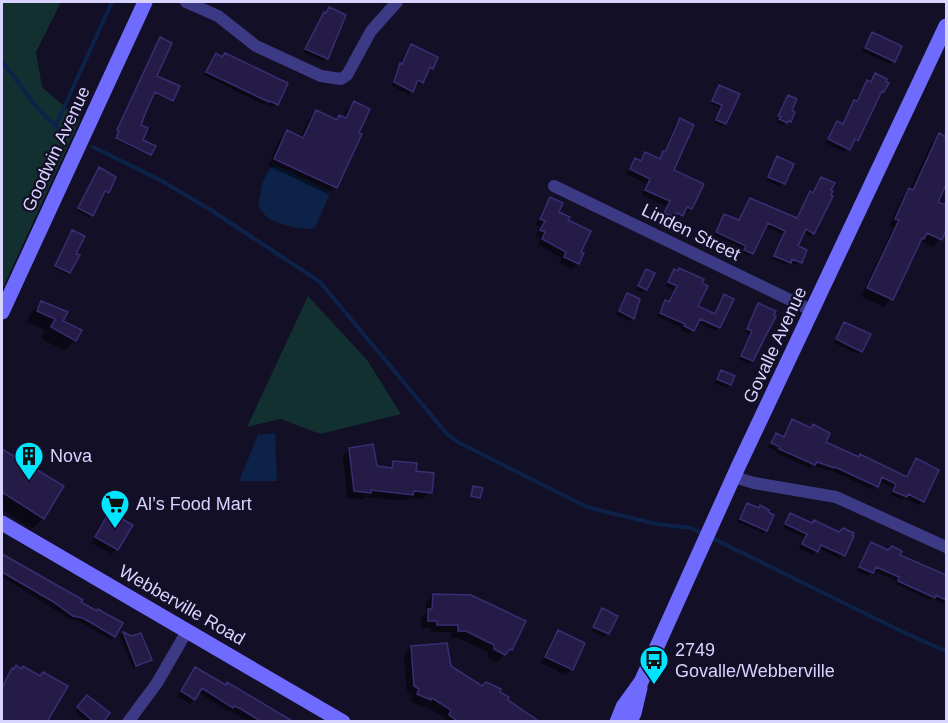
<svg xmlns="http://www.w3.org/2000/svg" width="948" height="723" font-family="Arial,sans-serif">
<rect width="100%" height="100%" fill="#130f26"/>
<path fill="#12302f" d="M2 2H61L36 52 42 87 80 120 2 290Z
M308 296 367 360 401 414 320 434 281 419 247 427Z"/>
<path fill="#0c2248" d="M273 164 331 191 315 228C304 231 276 224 267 217 264 215 261 209 258 206L263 181Z
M275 433 277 481H239L258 435Z"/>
<path fill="#0007" d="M329 9 326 58 323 61 303 52 321 17Z
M872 34 894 61 890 64 862 51Z
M159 40 155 77 172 100 171 101 153 93 139 125 141 141 150 154 149 155 116 140 119 132 117 131Z
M411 46 432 68 428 71 427 70 422 82 419 85 415 84 409 95 392 86 397 68Z
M216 55 277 104 273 107 266 103 265 105 204 75Z
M875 75 883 92 857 140 852 143 845 152 826 143 834 126 841 125 864 85 867 82 870 83Z
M720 87 738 95 722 126 714 123 721 108 711 104Z
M788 97 789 121 783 125 777 123 778 120 776 119Z
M354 103 336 187 328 194 268 166 280 139 288 132 300 138 309 119 316 112 335 121 340 117 343 118 347 110Z
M680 120 672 170 691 208 686 213 683 212 677 220 673 218 668 222 660 218 666 206 642 195 647 184 626 174 631 165 635 160 639 162 646 154 658 160 663 154 675 124Z
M940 135 946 138V194L942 191 936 202 946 207V226L940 239 933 247 920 241 891 299 884 307 861 296 893 228 889 226 902 198 910 189 932 142Z
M778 158 792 164 780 187 766 180Z
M98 171 108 192 106 194 103 193 90 217 77 211Z
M821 178 813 233 810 236 803 232 796 247 805 251 797 265 789 262 786 265 772 259 783 234 765 226 749 256 742 253 744 249 714 235 724 215 738 222 750 200 796 219 807 196 810 193 812 194Z
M551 199 557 212 566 220 579 253 582 254 577 263 572 269 559 263 562 258 538 245 541 238 536 236 540 227 536 225 545 204Z
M70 233 74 254 67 275 54 268Z
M646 271 645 289 642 292 636 290Z
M674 271 696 307 714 315 724 296 719 328 716 331 697 322 689 334 681 330 682 328 657 316 662 305 666 302 668 303 674 290 666 286Z
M627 295 633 318 630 321 616 315Z
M42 303 61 322 75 340 64 351 41 338 45 330 27 322 30 314Z
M759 305 752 360 748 364 739 359 750 334 745 332Z
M844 323 861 351 858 354 834 343Z
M721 372 733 377 727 388 715 383Z
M792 421 824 443 906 478 916 460 922 501 919 505 904 498 902 500 891 495 894 488 879 481 873 490 830 470 829 471 813 465 810 468 776 453 777 451 768 447 772 439 776 435 783 438Z
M350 449 375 468 386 469 393 462 414 473 430 492 423 499 409 498 405 501 365 497 362 500 347 498 343 456Z
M2 451 62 486 43 518 32 529 2 510Z
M748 505 766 513V530L763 533 738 522Z
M791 515 833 537 844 555 840 559 818 548 813 555 799 548 804 537 783 528Z
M107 518 115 523 119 519 117 549 112 554 91 543Z
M871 544 946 577V605L932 598 930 600 896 584 897 581 873 570 868 576 857 570Z
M2 555 81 600 79 603 114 636 111 640 79 621 70 619 2 577Z
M433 596 524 621 510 649 497 662 488 657V652L458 638H451V632H431V628H421V617L426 613V603Z
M602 610 616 617 604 637 591 631Z
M558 632 583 644 571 669 566 675 541 663 553 637Z
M123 633 132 638 150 659 147 663 133 668 120 636Z
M411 647 450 667 482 687 499 692 506 701 538 722H443L445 718 424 705 422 707 411 701 413 697 407 693 404 655Z
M196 668 262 705 288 722H250L229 710 227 711 198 692 190 704 177 696Z
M12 670 23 722 2 709V687Z
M84 700 101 722H87L75 711Z"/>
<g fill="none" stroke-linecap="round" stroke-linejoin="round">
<path stroke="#0c2248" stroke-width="4" d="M2 61 38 109 64 135
M56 125 112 2
M93 147 162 181 214 212 320 282 447 434 458 442 587 507 656 524 691 528 703 534
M710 537 907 634 946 651"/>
</g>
<path fill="#241b47" stroke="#3b2d73" stroke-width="1.5" d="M329 7 346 15 328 59 305 49 324 12 326 13Z
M872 32 902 46 895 62 865 48Z
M160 37 172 43 157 76 180 86 173 101 155 92 147 109 141 125 148 128 143 140 156 146 151 155 116 138 119 131 117 130Z
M411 44 438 57 433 69 430 67 423 83 418 80 413 92 394 82 400 63 402 64Z
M216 53 222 57 225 53 288 83 278 105 270 101 269 102 206 72Z
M875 73 887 79 886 82 889 83 884 92 882 91 858 141 855 139 850 150 828 139 837 121 843 124 854 100 857 101 867 80 871 82Z
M719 85 740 94 726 124 716 120 722 105 712 101Z
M788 95 797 99 792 110 795 112 791 122 788 121 787 123 779 119 781 117 778 116Z
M354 101 370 109 359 133 362 134 337 188 274 159 287 130 303 138 316 110 337 120 339 115 346 118Z
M680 118 694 125 674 170 704 184 692 209 687 207 683 216 677 213 674 218 664 213 670 201 645 190 650 179 630 169 635 158 641 161 645 152 660 159 663 151 665 152Z
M939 133 946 137V185L938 202 946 205V230L942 240 927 233 924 239 922 238 893 300 867 288 899 220 895 219 909 188 913 190Z
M777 156 794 164 785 184 768 177Z
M99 167 116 177 109 193 105 191 93 216 78 208Z
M821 177 835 183 831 190 833 191 831 195 833 196 814 234 806 229 798 246 807 250 802 263 792 259 791 263 774 256 785 231 768 223 753 254 744 250 746 246 716 232 724 214 739 220 750 198 797 218 810 191 813 193Z
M550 197 563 203 559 212 570 217 568 220 591 231 581 252 584 253 579 264 564 257 566 252 542 239 545 232 540 230 545 221 540 219Z
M72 230 85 236 76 254 80 255 70 273 55 266Z
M679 268 704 279 702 283 708 286 698 306 715 314 724 294 734 299 720 328 700 319 694 331 684 326 685 324 660 313 665 300 669 302 677 286 668 282 674 269 678 271Z
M646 269 655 273 647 290 638 286Z
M627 293 640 299 634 319 619 311Z
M41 301 68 312 63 321 82 330 76 341 51 327 55 319 37 311Z
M758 303 776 311 774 315 776 316 753 361 741 356 752 331 747 329Z
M844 322 871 334 862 352 836 339Z
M721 370 735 376 731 385 717 379Z
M792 419 811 428 813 424 830 433 826 442 859 457 860 454 907 477 916 458 939 470 924 502 908 494 907 497 893 491 896 484 882 477 878 487 835 467 834 468 817 462 815 465 779 449 780 447 771 443 776 433 784 437Z
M373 444 377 466 392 468 393 461 417 463 416 471 434 473 432 493 414 491 413 495 371 490V493L354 491 349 448Z
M2 449 64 486 44 519 2 492Z
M473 486 483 488 480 498 471 496Z
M747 503 759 508 760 505 769 510 768 512 774 515 767 531 740 519Z
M790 513 812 523 814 520 839 532 843 528 854 533 852 535 854 536 845 556 821 545 818 552 802 544 807 534 785 524Z
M107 516 116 522 119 517 133 525 118 550 95 537Z
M871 542 888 550 892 546 902 551 900 555 946 575V600L936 595 935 598 898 581 899 577 876 567 873 573 859 567Z
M2 554 83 600 81 602 97 611 98 609 123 623 115 637 83 618 73 616 52 601 2 572Z
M433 594 471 595 526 621 512 650 510 649 505 655 494 649V645L466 631H458V625H437V621H428V609H432Z
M602 608 618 616 609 634 593 627Z
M558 630 585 643 573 670 545 657Z
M123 632 132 636 141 633 152 660 136 666Z
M447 643 451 666 482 686 486 682 501 689 500 692 509 697 508 700 540 722H459L449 715 451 710 432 698 431 700 417 694 419 689 414 686 411 646Z
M16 665 22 669 23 666 40 676 43 672 68 686 47 722H2V688L12 668 14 669Z
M195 667 226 685 227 682 294 722H262L241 709 234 706 233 708 202 688 195 700 181 691Z
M87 695 110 713 103 722H94L77 707Z"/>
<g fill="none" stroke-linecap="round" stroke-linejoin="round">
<path stroke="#3d3a85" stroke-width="12" d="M186 2 218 16 256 46 321 76 341 79 347 75 371 31 397 2
M554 186 813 311
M734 477 754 483 836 497 946 547
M128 722 157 683 187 631"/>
<path stroke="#6f6bff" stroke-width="15" d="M2 312 145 2
M2 523 343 722
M617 722 623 707 641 682 738 467 946 26
M630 722 634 713 640 688"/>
</g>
<defs>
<g id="building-pin" transform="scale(1.5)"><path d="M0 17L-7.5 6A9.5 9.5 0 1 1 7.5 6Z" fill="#00e5ff" stroke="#130f26"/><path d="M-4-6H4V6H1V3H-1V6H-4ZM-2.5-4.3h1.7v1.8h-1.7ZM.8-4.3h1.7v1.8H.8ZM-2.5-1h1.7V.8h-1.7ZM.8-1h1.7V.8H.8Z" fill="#111"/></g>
<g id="supermarket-pin" transform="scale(1.5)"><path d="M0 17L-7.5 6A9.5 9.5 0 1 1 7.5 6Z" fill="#00e5ff" stroke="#130f26"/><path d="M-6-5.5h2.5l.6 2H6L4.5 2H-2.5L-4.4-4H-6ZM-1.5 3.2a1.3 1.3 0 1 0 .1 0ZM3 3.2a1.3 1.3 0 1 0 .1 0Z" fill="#111"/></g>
<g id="bus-pin" transform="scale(1.5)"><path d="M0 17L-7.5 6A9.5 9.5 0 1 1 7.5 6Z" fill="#00e5ff" stroke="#130f26"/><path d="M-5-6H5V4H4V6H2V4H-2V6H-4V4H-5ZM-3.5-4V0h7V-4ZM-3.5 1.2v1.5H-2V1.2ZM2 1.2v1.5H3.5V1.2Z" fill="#111"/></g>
</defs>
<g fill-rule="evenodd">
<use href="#building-pin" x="29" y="456"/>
<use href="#supermarket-pin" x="115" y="504"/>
<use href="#bus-pin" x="654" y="660"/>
</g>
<g text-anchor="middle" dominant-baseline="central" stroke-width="4.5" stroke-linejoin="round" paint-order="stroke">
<g font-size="18" fill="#d9d4ff" stroke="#130f26">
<text transform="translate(56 149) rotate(-65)">Goodwin Avenue</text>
<text transform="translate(691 232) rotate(26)">Linden Street</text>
<text transform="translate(775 345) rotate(-65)">Govalle Avenue</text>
<text transform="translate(182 605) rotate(30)">Webberville Road</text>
</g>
<g font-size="18" fill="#d9d4ff" stroke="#130f26" text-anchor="start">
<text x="50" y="456">Nova</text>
<text x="136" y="504">Al’s Food Mart</text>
<text x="675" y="650">2749<tspan x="675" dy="21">Govalle/Webberville</tspan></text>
</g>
</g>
<rect width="948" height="723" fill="none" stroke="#d9d4ff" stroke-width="6"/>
</svg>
